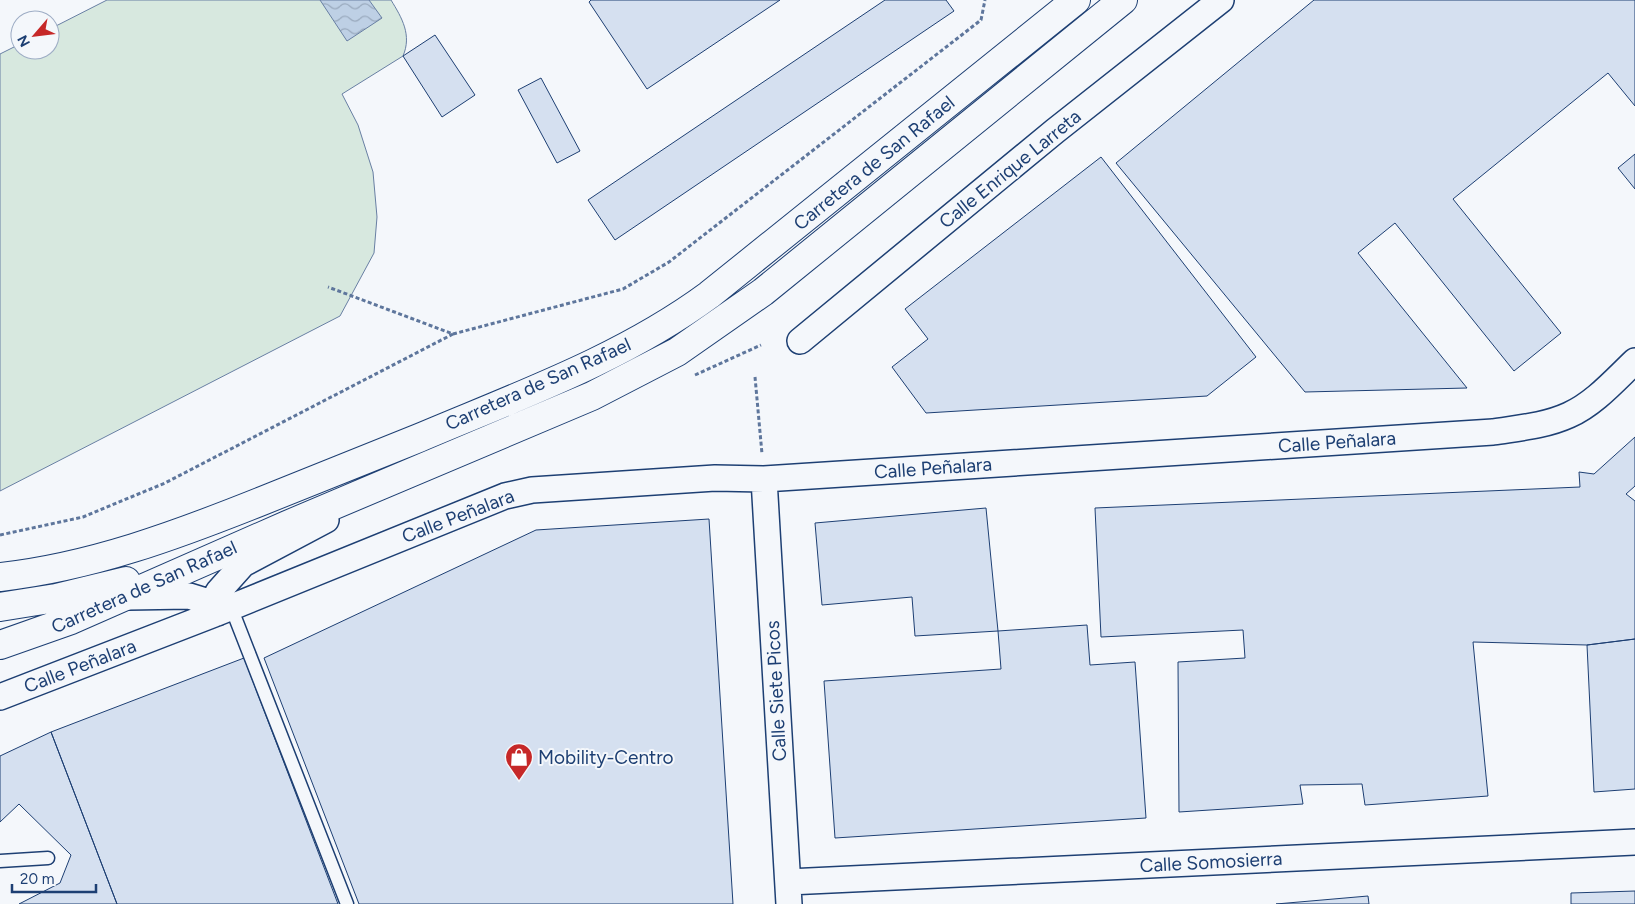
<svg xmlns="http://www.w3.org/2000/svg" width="1635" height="904" font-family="Figtree,sans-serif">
<defs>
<pattern id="water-waves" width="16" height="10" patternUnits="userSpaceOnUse" patternTransform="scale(1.25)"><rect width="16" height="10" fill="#bed0e5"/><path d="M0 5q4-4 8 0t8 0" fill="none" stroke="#9aaabe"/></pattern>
</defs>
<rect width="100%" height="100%" fill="#f4f7fb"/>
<path fill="#d7e8df" stroke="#687fa3" d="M107 0H391C402 18 412 35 403 56L342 94 358 125 373 172 377 217 374 253 340 316 0 491V54L20 44V50H50V29Z"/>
<path fill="url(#water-waves)" stroke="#687fa3" d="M320 0H369L382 18 347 41Z"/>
<path fill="#d5e0f0" stroke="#1d3f73" d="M591 0H780L647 89 589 2Z
M885 0H946L954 11 615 240 588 200Z
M1314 0H1635V106L1608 73 1453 199 1561 333 1514 371 1395 223 1358 253 1467 388 1305 392 1116 163Z
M435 35 475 95 442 117 403 56Z
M541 78 580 151 557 163 518 90Z
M1635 154V189L1618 168Z
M1101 157 1256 357 1207 396 926 413 892 367 928 339 905 309Z
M1635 437V486L1626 494 1635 501V639L1587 645 1473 642 1488 796 1365 805 1362 784 1300 785 1303 804 1179 812 1178 662 1245 658 1243 630 1101 637 1095 508 1580 487 1579 472 1594 474Z
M986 508 998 631 915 636 912 597 822 605 815 523Z
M709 519 733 904H359L264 658 536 530Z
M1087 625 1090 665 1135 662 1146 818 835 838 824 681 1001 669 998 631Z
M1635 639V789L1594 792 1587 645Z
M244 658 338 904H117L51 732Z
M51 732 117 904H19L60 883 71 855 19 804 0 822V756Z
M1635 891V904H1571V893Z
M1368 896 1369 904H1276Z"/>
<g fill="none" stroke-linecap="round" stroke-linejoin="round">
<g stroke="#1d3f73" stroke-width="15">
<path id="lane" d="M231 607 347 904
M0 861 48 858"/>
</g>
<g stroke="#1d3f73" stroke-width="28">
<path id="street" d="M800 341 1055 131 1221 0
M764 479 789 904
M128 597 189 596 202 600 217 613
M217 613 218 592 243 564 326 520
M0 697 217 613 505 496 532 490 715 478 764 479 1493 432C1518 428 1545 426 1569 415 1594 404 1615 380 1635 361
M788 882 1635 842"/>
</g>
<g stroke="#1d3f73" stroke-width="30">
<path id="primary" d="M0 577C91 567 177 535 262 501 314 480 367 459 419 438 518 396 622 359 709 295L1076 0
M0 607 56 598 126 581
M0 645 71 620 287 525 592 396 677 352 763 292 1123 0"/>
</g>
<path stroke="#5e769c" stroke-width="3" stroke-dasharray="4 2.5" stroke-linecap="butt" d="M453 334 623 289 669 262 981 20 985 0
M695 375 761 345
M755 377 762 454
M0 535 83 517 165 483 453 334 328 287"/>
<use href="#lane" stroke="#f4f7fb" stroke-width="12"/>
<use href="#street" stroke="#f4f7fb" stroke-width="25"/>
<use href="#primary" stroke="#f4f7fb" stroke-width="28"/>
</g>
<defs>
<g id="shop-pin" transform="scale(1.4375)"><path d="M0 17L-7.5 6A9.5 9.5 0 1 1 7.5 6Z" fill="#c62828" stroke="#f4f7fb"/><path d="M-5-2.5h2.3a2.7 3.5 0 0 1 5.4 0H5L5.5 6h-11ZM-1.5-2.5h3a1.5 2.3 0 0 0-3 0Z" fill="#fff"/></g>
</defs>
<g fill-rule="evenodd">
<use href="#shop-pin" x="519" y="757"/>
</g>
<g text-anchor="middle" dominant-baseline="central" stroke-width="4" stroke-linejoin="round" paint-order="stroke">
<g font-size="19" fill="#1d3f73" stroke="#f4f7fb">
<text transform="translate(874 163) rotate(-39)">Carretera de San Rafael</text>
<text transform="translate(1010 169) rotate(-39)">Calle Enrique Larreta</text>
<text transform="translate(538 384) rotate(-24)">Carretera de San Rafael</text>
<text transform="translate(1337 442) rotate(-4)">Calle Peñalara</text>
<text transform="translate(933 468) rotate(-4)">Calle Peñalara</text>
<text transform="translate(458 516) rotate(-21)">Calle Peñalara</text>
<text transform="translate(144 587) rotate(-24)">Carretera de San Rafael</text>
<text transform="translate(80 666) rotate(-21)">Calle Peñalara</text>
<text transform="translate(776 691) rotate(-93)">Calle Siete Picos</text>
<text transform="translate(1211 862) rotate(-3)">Calle Somosierra</text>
</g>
<g font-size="19" fill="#1d3f73" stroke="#f4f7fb" text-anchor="start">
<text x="538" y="757">Mobility-Centro</text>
</g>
</g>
<g transform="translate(35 35) rotate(242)"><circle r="24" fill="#f4f7fb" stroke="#9eadc5"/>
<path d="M0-4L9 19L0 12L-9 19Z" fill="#c62828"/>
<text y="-8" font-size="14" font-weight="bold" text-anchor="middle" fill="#1d3f73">N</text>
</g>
<path d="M12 884v8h84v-8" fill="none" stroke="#1d3f73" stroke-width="2.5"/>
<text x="20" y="884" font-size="15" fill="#1d3f73" stroke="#f4f7fb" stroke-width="4" paint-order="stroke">20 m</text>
</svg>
